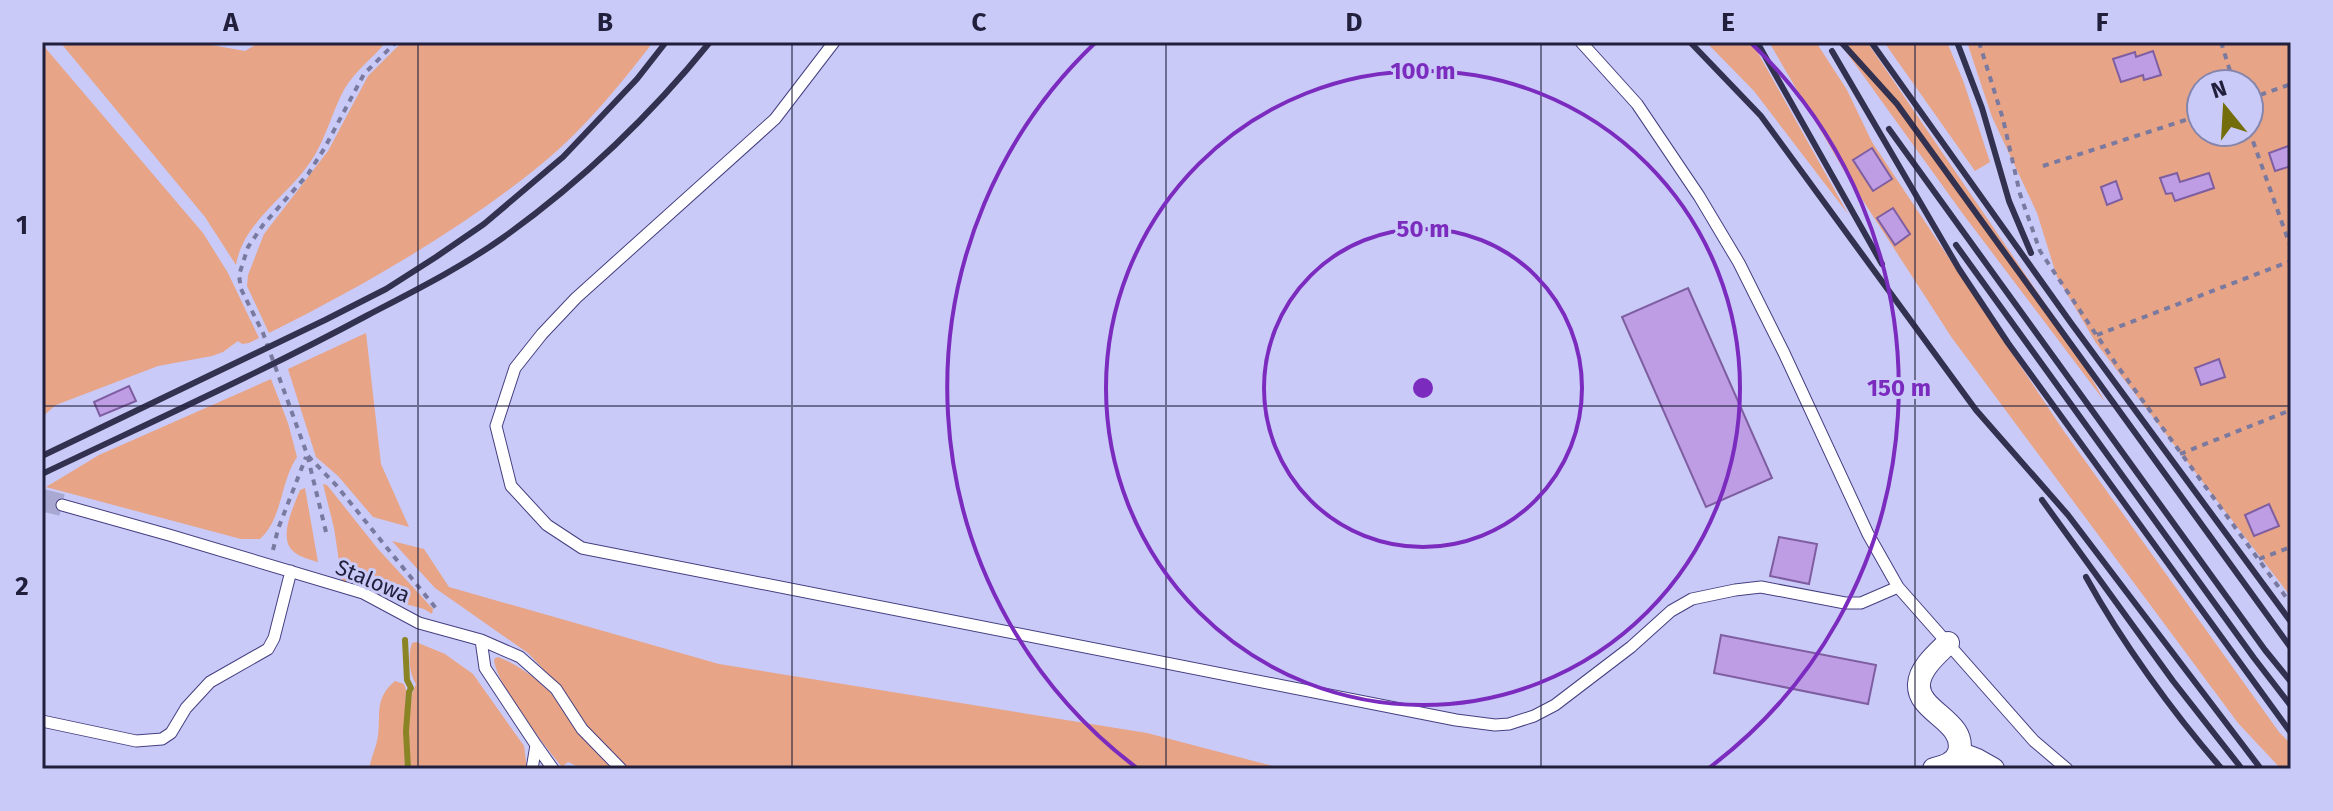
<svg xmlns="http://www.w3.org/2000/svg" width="2333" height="811" font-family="'Fira Sans',sans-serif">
<rect width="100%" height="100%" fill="#cacaf8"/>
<path fill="#e7a486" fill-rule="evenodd" d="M60 42H195L245 51 260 42H386C373 58 356 70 345 88 332 111 326 139 311 161 288 196 243 222 236 265L205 217Z
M402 42H653C618 88 579 135 533 171 452 235 361 287 269 333L247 286 248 275 264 234 328 151 368 76Z
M1706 42H1752L1848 214 1754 91Z
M1769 42H1816L1847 90 1872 142 2063 430 2279 732 2291 744V769H2281L2238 723 1952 338 1849 179Z
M1839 42H1867L2070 340 2105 402 1963 214Z
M1884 42H1947L1964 83 1990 162 1975 171Z
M1967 42H2291V597L2096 343 2057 277 2037 213 1992 117ZM2201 84H2249V132H2201Z
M42 44 203 233 228 273 259 338 249 343 242 344 238 341 223 352 212 356 158 366 56 405 42 417Z
M366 333 381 464 409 527 373 517 338 476 316 457 288 369Z
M271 379 288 423 297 457C280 482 283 518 260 539H241L46 487 99 455Z
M323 484 327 485 378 549 433 609 432 614 424 609 398 602 386 594 365 591 342 581 334 528Z
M305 488 318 562C311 560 300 557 294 552 277 539 294 506 300 490Z
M392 541 424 549 449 587 719 664 1147 733 1284 769H629L585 726 559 686 528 653 435 588Z
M416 642 445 654 473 674 524 746 527 769H410L408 731 412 694 416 684C409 674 408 655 412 643Z
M498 657C548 676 581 729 614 769H583L568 762 562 767C545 746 495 683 494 659Z
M395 681 404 684 406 690 404 731 405 769H369C371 758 376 748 378 736 381 713 374 699 395 681Z"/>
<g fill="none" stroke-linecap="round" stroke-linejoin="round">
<path stroke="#8b8425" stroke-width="6" d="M405 640 407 680 411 688 409 692 406 731 408 769"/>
</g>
<path fill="#be9de5" stroke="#7e5ea1" stroke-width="2" d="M2153 51 2161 75 2144 80 2143 75 2121 82 2113 59 2135 52 2136 57Z
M2291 145V166L2275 171 2269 153Z
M1872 148 1892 179 1873 191 1853 160Z
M2177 173 2180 182 2209 173 2214 188 2175 201 2172 193 2166 194 2160 178Z
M2116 181 2122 199 2107 205 2101 187Z
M1893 208 1910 234 1895 245 1877 218Z
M1688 288 1772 478 1706 507 1622 317Z
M2219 359 2225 377 2201 385 2195 368Z
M129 386 136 401 100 416 94 402Z
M2269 504 2279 526 2254 536 2245 515Z
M1779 537 1817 544 1809 584 1770 576Z
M1721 635 1876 665 1868 704 1714 673Z"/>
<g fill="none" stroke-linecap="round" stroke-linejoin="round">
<path stroke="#a8a8d2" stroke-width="22" stroke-dasharray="22 11" stroke-linecap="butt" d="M42 500 62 505"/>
<g stroke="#453f80" stroke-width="13">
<path id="lane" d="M834 42 775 119 576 298 542 334 515 368 496 426 511 486 547 525 582 548 1456 720 1495 725 1509 724 1534 716 1555 705 1631 647 1671 611 1692 599 1735 590 1761 587 1845 603H1861L1898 587
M1581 42 1637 104 1699 196 1739 263 1784 353 1868 534 1898 587 2034 741 2067 769
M62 505 169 535 363 593 419 623 481 640 520 657 556 689 582 729 621 769
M481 640 485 668 536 745 532 769
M42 721 136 741 162 739 171 733 186 708 210 682 268 649 274 638 291 571
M536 745 553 769"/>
</g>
<g stroke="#453f80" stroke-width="24">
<path id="street" d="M1959 753 1977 760 1993 769
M1934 769C1944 767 1956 763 1959 752 1967 721 1917 712 1919 684 1920 668 1937 654 1948 643"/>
</g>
<path stroke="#7a799f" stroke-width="4" stroke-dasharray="6 6" stroke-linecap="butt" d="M1979 42 2003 119 2020 194 2040 251 2116 364 2291 604
M2221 42 2234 84
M2249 99 2291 84
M2249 130 2291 248
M2043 166 2201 115
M2097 335 2291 261
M2180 454 2291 410
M308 456 336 485 439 612
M326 532 307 454 263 333 241 289 239 275 248 247 263 225 308 174 324 149 364 74 396 42
M273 550 278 529 306 457
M2259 559 2291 547"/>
<use href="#lane" stroke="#fff" stroke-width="11"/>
<use href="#street" stroke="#fff" stroke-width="22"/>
<path stroke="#333150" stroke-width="6" d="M1690 42 1761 116 1976 410 2068 515 2261 769
M1757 42 1882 264
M1841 42 1897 104 2291 648
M1871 42 2071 323 2291 622
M1957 42 1982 108 2009 201 2031 253
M1832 51 1959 269 2008 343 2291 733
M1889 129 2265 650 2291 682
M1956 245 2254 658 2291 706
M42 456 325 320 386 289 436 257 484 224 563 157 637 79 666 42
M42 474C151 422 262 372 368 315 414 291 462 267 504 237 582 181 650 116 710 42
M2042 500 2173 681 2242 769
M2086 577C2121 641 2173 713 2222 769"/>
</g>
<path fill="none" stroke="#211f3c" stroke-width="2" stroke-opacity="0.55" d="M418 42V769M792 42V769M1166 42V769M1541 42V769M1915 42V769M42 406H2291"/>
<g fill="none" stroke="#7b2cbf" stroke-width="4">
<circle cx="1423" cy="388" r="159"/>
<circle cx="1423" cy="388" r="317"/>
<path d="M1137 768A476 476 0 0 1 1095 43M1751 43A476 476 0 0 1 1709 768"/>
</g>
<g text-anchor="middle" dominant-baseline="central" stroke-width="6" stroke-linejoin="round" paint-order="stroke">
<g font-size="22" fill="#211f3c" stroke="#cacaf8">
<text transform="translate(373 581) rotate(23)">Stalowa</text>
</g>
</g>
<circle cx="1423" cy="388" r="12" fill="#7b2cbf" stroke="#cacaf8" stroke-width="4"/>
<g font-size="24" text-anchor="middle" font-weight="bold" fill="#7b2cbf" stroke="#cacaf8" stroke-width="6" stroke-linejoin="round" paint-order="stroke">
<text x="1423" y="79">100 m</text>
<text x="1423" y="237">50 m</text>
<text x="1899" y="396">150 m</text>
</g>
<rect width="2333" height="811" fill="none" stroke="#cacaf8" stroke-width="88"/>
<g transform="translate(2225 108) rotate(342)"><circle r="38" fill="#cacaf8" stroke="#8686ad" stroke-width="2"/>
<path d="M0-6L14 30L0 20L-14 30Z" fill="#746d0b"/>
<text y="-12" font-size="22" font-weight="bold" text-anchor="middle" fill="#211f3c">N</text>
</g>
<rect x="44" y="44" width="2245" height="723" fill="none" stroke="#211f3c" stroke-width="3"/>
<g font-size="26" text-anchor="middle" font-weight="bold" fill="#211f3c">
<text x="231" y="31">A</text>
<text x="605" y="31">B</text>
<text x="979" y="31">C</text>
<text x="1354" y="31">D</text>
<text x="1728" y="31">E</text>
<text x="2102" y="31">F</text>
<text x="22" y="234">1</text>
<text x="22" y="595">2</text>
</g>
</svg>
